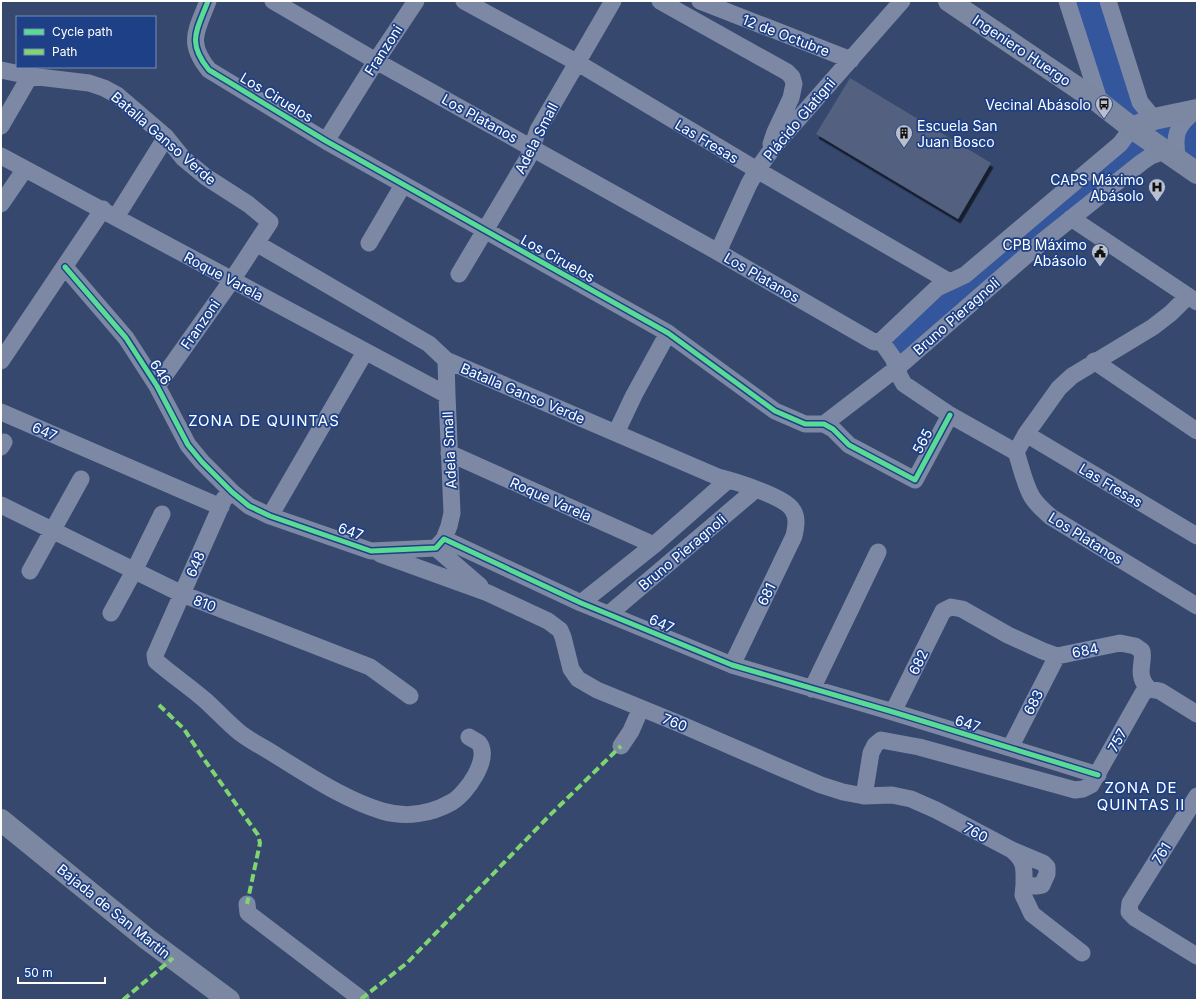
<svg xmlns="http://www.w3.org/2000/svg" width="1198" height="1001" font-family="Inter,sans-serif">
<defs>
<filter id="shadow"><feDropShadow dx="2.5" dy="4.5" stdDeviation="0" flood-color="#0009"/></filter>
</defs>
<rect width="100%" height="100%" fill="#36486e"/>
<path fill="#33569c" d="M1067 1H1108L1154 119 1197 110V173L1165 151 897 368 881 341 1132 128 1100 103Z"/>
<path fill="#52617f" filter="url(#shadow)" d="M850 78 991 163 958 219 816 134Z"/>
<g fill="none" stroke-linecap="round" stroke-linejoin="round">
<path stroke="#7d89a4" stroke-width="17" d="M208 1C197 30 186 42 209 70L326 141 668 333 775 411 805 424H824L833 429 849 445 915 480 950 415
M273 1 376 61 718 252 874 342 881 341
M464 1 578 63 757 170 950 282
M660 1 787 72 792 77 794 84 791 98 775 132 771 144
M700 1 851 60
M1067 1 1100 103
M1108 1 1140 102 1154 119
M1 70 30 76 89 83 104 88 117 95 166 137 183 158 206 177 248 204 270 222 232 280 157 386
M1 126 30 76
M326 141 376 61 416 1
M1 156 447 395
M1178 160C1173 136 1176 126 1195 111
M1 204 25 169
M116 217 166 137
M1071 218 1197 302
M256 243 429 344 446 360 718 477C734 481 783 496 792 509 798 517 796 527 794 536L732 665
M369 243 403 185
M718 252 749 184 757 170 772 149 902 1
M65 267 126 338 157 386 188 445 202 462 232 492 249 506 270 516 371 551 436 548 444 539 581 603 732 665 893 712 1098 775
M459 274 528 158 538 130 613 1
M881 341 893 358 900 377 904 384 950 415 1016 452C1021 466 1024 483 1032 497 1037 505 1044 511 1051 517L1197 606
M881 341 937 288 965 275 1120 144 1132 128
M1 361 103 209
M1094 361 1197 431
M1 412 221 507
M824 424 897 368 1043 241 1142 162 1151 156 1164 151
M616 433 634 395 668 333
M1026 434 1197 536
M1 447 4 442
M1016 452 1026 434 1059 388 1072 376 1153 327 1171 313 1188 296
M449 453 654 545
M232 492 224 499 155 655 156 661C172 675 190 687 206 701 217 711 227 722 239 732 250 741 265 748 277 756 310 776 345 800 382 811 406 818 431 814 452 802 466 794 491 759 479 743 477 741 472 739 469 737
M1 505 182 594 370 667 410 696
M270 516 365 352
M444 539 449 526 452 513 447 395 446 360
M436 548 480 586
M380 554 488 593 548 621 560 630 563 637 571 669 578 679 597 690 680 724 781 768 821 785 843 792 864 796 892 795 911 799 936 810 1012 850C1026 862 1024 868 1024 885L1036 886 1042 885 1047 874V867L1043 863 1012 850
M30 571 81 479
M581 603 654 545 728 480
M111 613 134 571 162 514
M609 614 756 489
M812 689 878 552
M893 712 943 611 951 607 962 609 1008 635 1043 651 1057 656 1120 643 1135 646 1142 651C1144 660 1139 669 1142 678 1143 682 1146 686 1149 689L1160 691 1197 714
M621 746 631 731 641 708
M1010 748 1057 656
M864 796 871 753 875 745 881 740 919 747 1075 790 1083 789 1091 785 1143 693 1149 689
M1197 796 1130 903 1129 912 1135 918 1197 956
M1024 885 1023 895 1032 914 1082 953
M247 904 248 913 361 999 360 1000"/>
<path stroke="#7c88a1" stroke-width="22" d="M949 1 1100 103 1132 128 1197 173
M1132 128 1154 119 1197 110
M1 820 147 939 229 1000"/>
<path stroke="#7fd670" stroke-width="4" stroke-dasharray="8 4" stroke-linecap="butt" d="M159 705 184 729 201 755 258 835 260 843 247 904
M361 999 407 963 549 816 621 746
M123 1000 173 958"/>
<g stroke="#1e4086" stroke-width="8">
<path id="cycleway" d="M208 1C197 30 186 42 209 70L326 141 668 333 775 411 805 424H824L833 429 849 445 915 480 950 415
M65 267 126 338 157 386 188 445 202 462 232 492 249 506 270 516 371 551 436 548 444 539 581 603 732 665 893 712 1098 775"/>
</g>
<use href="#cycleway" stroke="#5adb95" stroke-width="5"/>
</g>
<defs>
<g id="bus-pin" transform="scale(0.9)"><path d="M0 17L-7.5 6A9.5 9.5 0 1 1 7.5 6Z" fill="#b9bfcc" stroke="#1e4086"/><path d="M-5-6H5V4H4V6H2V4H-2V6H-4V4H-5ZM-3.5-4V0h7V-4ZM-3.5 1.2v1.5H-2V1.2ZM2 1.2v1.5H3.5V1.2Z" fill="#111"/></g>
<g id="building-pin" transform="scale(0.9)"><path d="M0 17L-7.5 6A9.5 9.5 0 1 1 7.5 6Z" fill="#b9bfcc" stroke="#1e4086"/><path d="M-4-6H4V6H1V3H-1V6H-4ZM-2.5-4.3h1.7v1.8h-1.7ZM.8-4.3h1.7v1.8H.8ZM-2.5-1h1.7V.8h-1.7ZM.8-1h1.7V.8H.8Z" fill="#111"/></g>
<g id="hospital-pin" transform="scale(0.9)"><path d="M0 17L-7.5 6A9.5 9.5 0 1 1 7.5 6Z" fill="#b9bfcc" stroke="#1e4086"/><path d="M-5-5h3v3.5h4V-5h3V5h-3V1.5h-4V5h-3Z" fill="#111"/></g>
<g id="civic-pin" transform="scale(0.9)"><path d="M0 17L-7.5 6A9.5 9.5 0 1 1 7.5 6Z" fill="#b9bfcc" stroke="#1e4086"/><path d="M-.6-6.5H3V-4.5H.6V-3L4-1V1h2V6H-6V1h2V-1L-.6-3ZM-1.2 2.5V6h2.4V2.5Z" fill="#111"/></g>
</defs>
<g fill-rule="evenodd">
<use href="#bus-pin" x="1104" y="104"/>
<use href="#building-pin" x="904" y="133"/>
<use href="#hospital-pin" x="1157" y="187"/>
<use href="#civic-pin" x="1100" y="252"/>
</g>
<g text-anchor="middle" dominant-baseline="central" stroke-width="3.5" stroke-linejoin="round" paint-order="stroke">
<g font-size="14" fill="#fff" stroke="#1e4086">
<text transform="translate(786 35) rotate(21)">12 de Octubre</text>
<text transform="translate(383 50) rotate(-57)">Franzoni</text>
<text transform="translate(1022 50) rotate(34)">Ingeniero Huergo</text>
<text transform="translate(277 97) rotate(31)">Los Ciruelos</text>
<text transform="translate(480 118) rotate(29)">Los Platanos</text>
<text transform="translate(799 119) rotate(-50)">Plácido Glatigni</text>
<text transform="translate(164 138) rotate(41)">Batalla Ganso Verde</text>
<text transform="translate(536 138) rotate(-63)">Adela Small</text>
<text transform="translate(707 141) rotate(31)">Las Fresas</text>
<text transform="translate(558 258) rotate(29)">Los Ciruelos</text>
<text transform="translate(224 276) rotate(28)">Roque Varela</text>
<text transform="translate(762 277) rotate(30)">Los Platanos</text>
<text transform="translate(956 316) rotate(-41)">Bruno Pieragnoli</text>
<text transform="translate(200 324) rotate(-55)">Franzoni</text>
<text transform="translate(161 372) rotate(58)">646</text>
<text transform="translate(523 393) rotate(23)">Batalla Ganso Verde</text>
<text transform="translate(45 431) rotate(23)">647</text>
<text transform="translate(922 441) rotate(-62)">565</text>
<text transform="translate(449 450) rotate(-93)">Adela Small</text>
<text transform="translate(1111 485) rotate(31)">Las Fresas</text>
<text transform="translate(551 499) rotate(24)">Roque Varela</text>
<text transform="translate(351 531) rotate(19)">647</text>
<text transform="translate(1086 538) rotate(32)">Los Platanos</text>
<text transform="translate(682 552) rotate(-40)">Bruno Pieragnoli</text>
<text transform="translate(195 564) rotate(-66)">648</text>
<text transform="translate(766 594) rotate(-64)">681</text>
<text transform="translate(205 603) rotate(21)">810</text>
<text transform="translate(662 623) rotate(23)">647</text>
<text transform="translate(1085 650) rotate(-11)">684</text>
<text transform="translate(918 662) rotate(-64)">682</text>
<text transform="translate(1033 702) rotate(-63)">683</text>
<text transform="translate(675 722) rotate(22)">760</text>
<text transform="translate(968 723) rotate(17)">647</text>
<text transform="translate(1117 740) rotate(-61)">757</text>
<text transform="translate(976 832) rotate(28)">760</text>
<text transform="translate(1161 853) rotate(-58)">761</text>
<text transform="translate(114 911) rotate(39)">Bajada de San Martín</text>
</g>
<g font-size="14" fill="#fff" stroke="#1e4086" text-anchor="end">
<text x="1091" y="104">Vecinal Abásolo</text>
<text x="917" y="125" text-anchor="start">Escuela San<tspan x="917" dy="16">Juan Bosco</tspan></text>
<text x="1144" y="179">CAPS Máximo<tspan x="1144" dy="16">Abásolo</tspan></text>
<text x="1087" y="244">CPB Máximo<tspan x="1087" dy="16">Abásolo</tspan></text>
</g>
<g font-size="15" letter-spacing="1" fill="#fff" stroke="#1e4086">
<text x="264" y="420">ZONA DE QUINTAS</text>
<text x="1141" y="787">ZONA DE<tspan x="1141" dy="17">QUINTAS II</tspan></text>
</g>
</g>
<rect width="1198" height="1001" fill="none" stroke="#ffffff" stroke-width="4"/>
<rect x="16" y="16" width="140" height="52" fill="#1e4086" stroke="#788cb6"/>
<rect x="24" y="29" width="20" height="6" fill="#5adb95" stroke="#788cb6"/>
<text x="52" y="36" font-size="12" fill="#ffffff">Cycle path</text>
<rect x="24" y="49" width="20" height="6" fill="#7fd670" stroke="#788cb6"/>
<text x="52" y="56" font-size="12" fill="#ffffff">Path</text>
<path d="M18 977v6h87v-6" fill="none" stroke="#ffffff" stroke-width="2"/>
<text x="24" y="977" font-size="12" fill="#ffffff" stroke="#1e4086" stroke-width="3" paint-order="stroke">50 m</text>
</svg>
